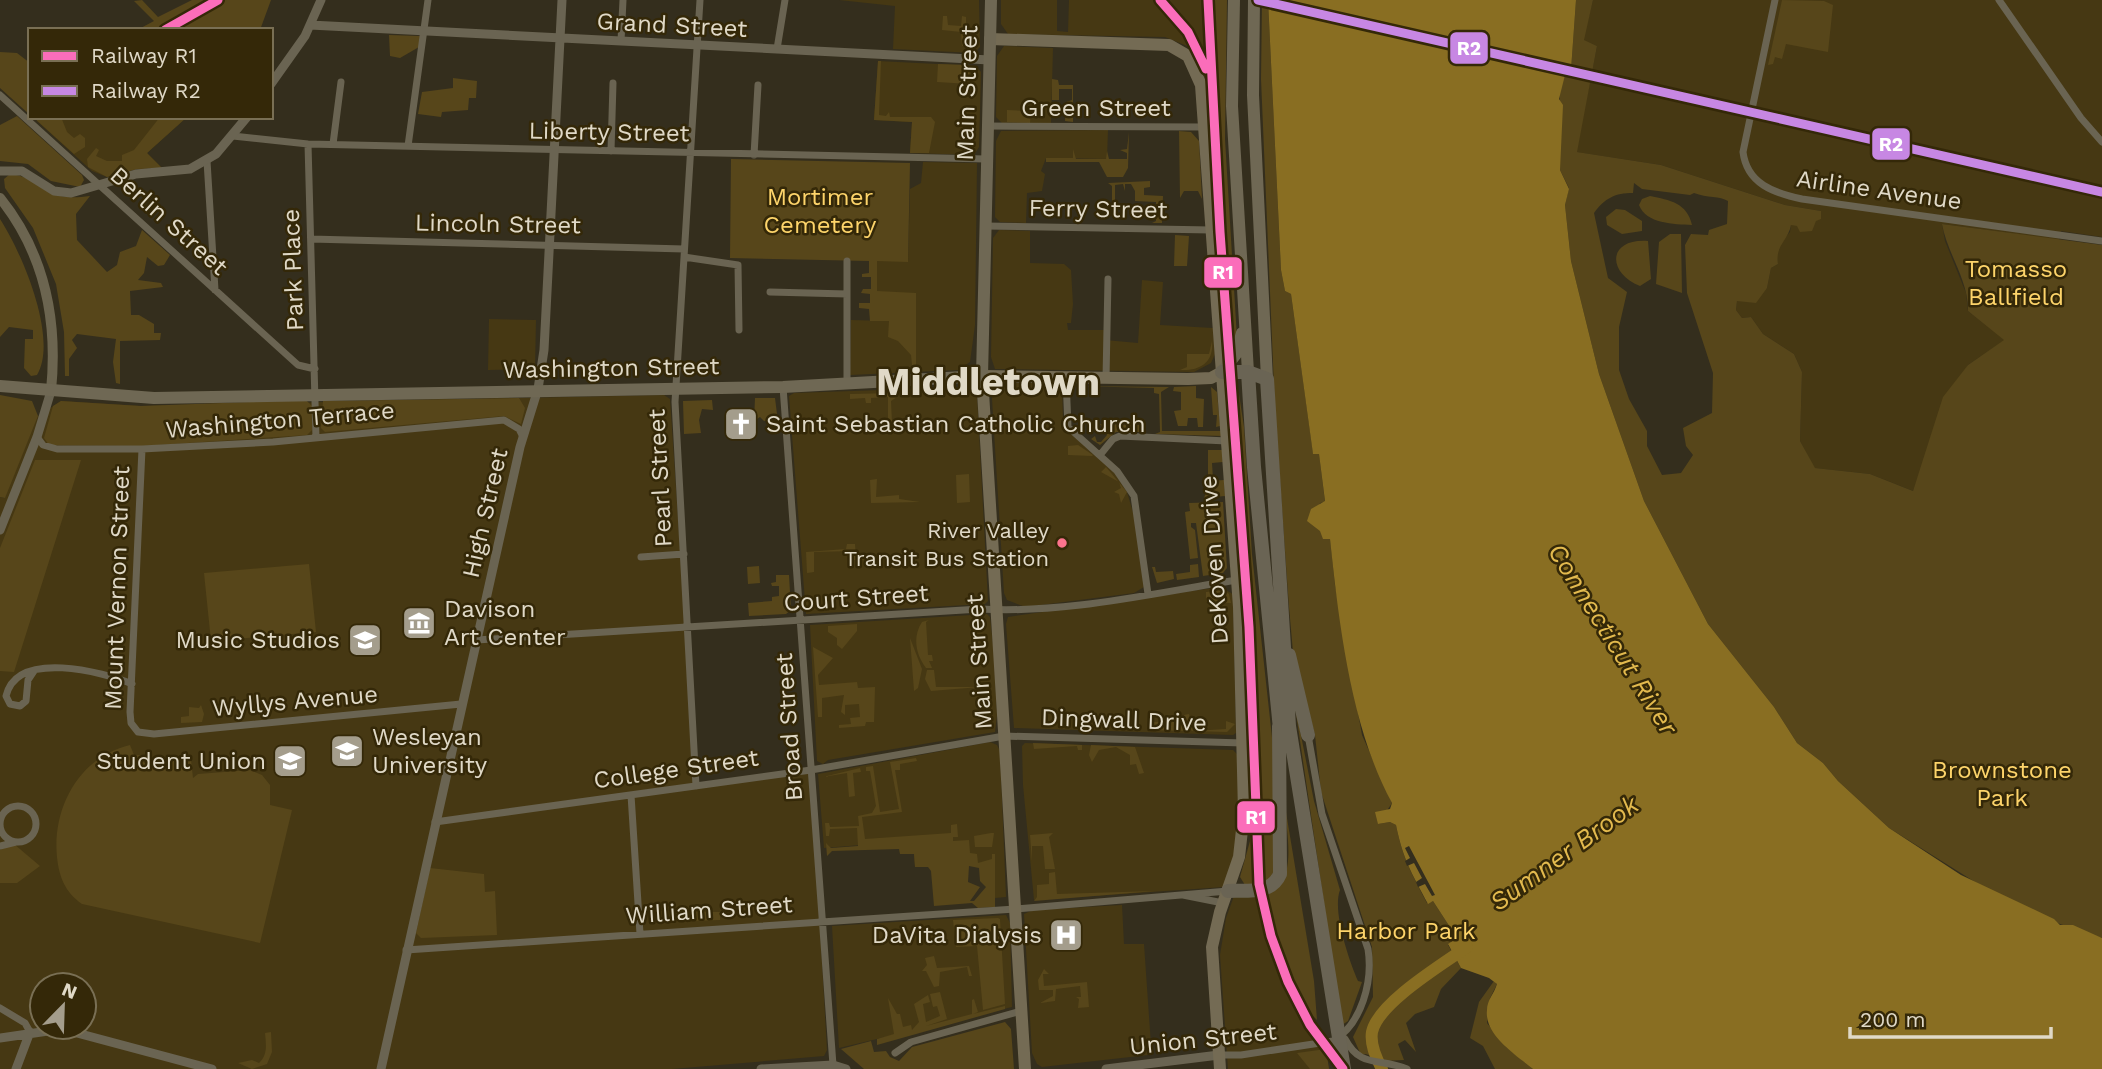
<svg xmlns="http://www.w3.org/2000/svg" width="2102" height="1069" font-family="'Work Sans',sans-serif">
<rect width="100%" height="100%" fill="#342e1d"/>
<path fill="#463813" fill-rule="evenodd" d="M839 0H979L980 47 974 53 893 49 895 6Z
M1001 0H1057V31L1068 32 1069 0H1215L1212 3 1218 130H1212L1208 89 1200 61 1187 46 1165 37 1008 34 1001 24Z
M1593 0H2102V237L2061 231 2059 240 1942 224 1945 241 1966 293 1968 311 2005 340 1968 365 1929 446 1913 491 1870 474 1814 468 1800 441 1802 372 1794 354 1763 334 1751 317 1742 318 1736 310 1737 301 1767 288 1771 268 1778 264 1776 253 1780 243 1790 232 1791 225 1813 226 1821 211 1785 205 1661 165 1576 152 1597 46 1583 40Z
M1004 46 1053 48 1051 124H1003L996 117 997 56Z
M878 61 976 66 981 72 979 147 974 155 910 153 912 122 874 120Z
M38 117H187L147 153 162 168 137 169 107 177 92 171 37 121Z
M1108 130 1107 159 1046 158 1041 171 1045 174 1042 191 1027 193 1026 223 1000 222 995 217 996 141 1001 131Z
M923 162 977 163 975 325 970 362 958 370 850 375 851 320 888 321 877 292V261H908L910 189 921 183Z
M999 230 1030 231V263L1064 264 1071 270 1073 304 1071 323H1067L1068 330H1105V340L1138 343 1142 280 1163 282 1160 325 1213 328 1215 354 1211 363 1194 372 995 369 991 357 993 238Z
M489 319 536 320 535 369 488 370Z
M1000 383H1062L1063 419 1068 431 1116 474 1127 492 1135 519 1144 587 1134 593 1025 607 1007 600 1004 593 992 399 994 387Z
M970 387 977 395 988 601 985 604 806 614 789 396 794 393Z
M664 395 670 399 696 786 811 770 827 1050 824 1056 672 1069H0V497L4 498 38 416 61 401 141 406ZM42 985H84V1027H42Z
M1220 587 1233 594 1236 733 1233 735 1014 728 1006 624 1008 617Z
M987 614 990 617 994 654 997 715 995 732 828 760 823 764 817 761 810 625Z
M990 742 997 745 1000 751 1006 897 995 898 993 865 915 867 914 854H901L899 842 824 848 818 774Z
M1025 743 1233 750 1238 755 1240 820 1236 849 1224 887 1034 900 1023 785 1022 746Z
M1263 895 1269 905 1267 913 1276 949 1306 1017 1325 1044 1329 1069H1228L1220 955 1226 918 1234 896Z
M1122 905 1124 944H1144L1151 1045 1145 1046 1148 1055 1042 1067 1037 1064 1032 1053 1024 914 1033 910Z
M1006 915 1010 923 1012 1007 839 1048 832 926Z"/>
<path fill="#57461a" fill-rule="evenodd" d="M142 0 158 17 192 0H271L260 30H137L154 21 134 1Z
M1215 0H1227L1225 139 1237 338 1235 347 1225 358 1212 130H1218L1211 10Z
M1262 0H1268L1281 270 1285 291 1291 294 1313 453H1319L1325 502 1320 503 1315 526 1330 538 1335 585 1362 735 1392 803 1378 824 1390 822 1396 825C1403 859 1411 872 1427 903L1433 901 1457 938 1448 945 1461 968 1441 989 1434 1007 1415 1014 1406 1023 1416 1052 1405 1040 1398 1044 1404 1060 1383 1061 1366 1054 1361 1055 1353 1037 1373 997 1372 947 1321 792 1315 735 1293 652 1289 607 1275 410 1261 79Z
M1576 0H1593L1584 40 1597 46 1577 152 1661 165 1785 205 1821 211V219L1816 221 1812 231 1800 232 1797 226 1791 225C1788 241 1775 245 1778 264L1771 268 1767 288 1756 303 1737 301 1736 310 1742 318 1751 317 1763 334 1794 354 1802 372 1800 441 1815 468 1870 474 1913 491 1943 397 1968 365 2004 340 1968 311C1969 281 1947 253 1942 224L2102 245V938L2060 924 1983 887 1889 828 1838 781 1823 763 1797 743 1774 707 1708 624 1644 501 1599 374 1571 261 1565 205 1569 188 1560 170 1559 147 1562 119 1559 92 1566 70H1571ZM1634 183 1642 189 1690 195 1694 193C1707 198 1720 196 1728 201L1727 224 1709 230 1708 235 1691 234 1685 245 1687 293 1713 373 1712 413 1683 428 1686 446 1693 455 1681 473 1662 475 1647 446V431L1629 399 1619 370V327L1627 292 1608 278 1594 213C1605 198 1615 193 1633 193Z
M1782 0 1824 1 1833 5 1828 52 1786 44 1782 59 1775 57 1773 64 1768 65Z
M943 16H947L948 25 961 26 962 16 966 17V46H962L961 32 942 30Z
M389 35 420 36 419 47 400 58 390 56Z
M0 52 17 53 30 63V115L0 88Z
M878 61H881L879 115 886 116 889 112 890 117H931L935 122 929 153H910L912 122 874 120Z
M938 64 970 65 969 84 937 82Z
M453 78 477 81 476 98H469L468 110 442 112 441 117 418 114 422 92 453 88Z
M1052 79 1058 80 1059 85H1073V122L1065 121 1066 102 1072 100V89H1059V100H1052Z
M1007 110 1031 111 1030 123 1007 122Z
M17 116 82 175 84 180 80 187 51 181 28 164 0 161V125Z
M33 117H61L67 132 74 138 80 134 85 138V147L74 154Z
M160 117H187L147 153 162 168 137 169 107 177 88 167 87 159 96 148 99 150 96 156 107 161H122V155L134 150Z
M1179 131 1191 132 1199 141 1202 199 1198 191H1184L1180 198Z
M1129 132 1128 168 1123 177H1107L1099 162H1046V158H1073V149L1076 159H1106L1107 151 1109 159H1127V153L1120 150 1127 149Z
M731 159 910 163 908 262 877 261V291L916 293V365H912L911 355 898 341 888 337 889 321H870L869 309 859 308V303H870V294L861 293 863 289H871V277H862V274L869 273V261L730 258Z
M10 174C46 178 38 203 90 196L76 214 77 240 107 272 117 265 120 252 136 246 142 230 170 255 164 265 158 266 147 257 144 273 138 280 161 283 163 287 130 291 131 315H139L154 324V333H161L160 340 120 341V384L116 383 113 362 116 339 77 334 72 340 77 348 69 359V376H65L64 332 56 284 33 228 5 188 4 179Z
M1150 181V187L1144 188V195L1163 196 1162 223H1152L1156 221V202L1135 201V191L1131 184H1125V191L1123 184 1115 185V210H1112V186L1108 183Z
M1650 196C1670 200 1687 203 1692 225 1674 224 1646 224 1639 205L1642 199Z
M1616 209 1625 210 1642 221V231L1622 234 1607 225 1606 217Z
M0 219C21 251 59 338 37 375L31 376 24 368 25 339H33V330L9 327 0 337Z
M1670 234H1681L1682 293 1656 284 1659 242Z
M1175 235 1189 236 1187 266H1174Z
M1648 241 1651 279 1640 286C1606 272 1608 238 1648 241Z
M1212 341C1214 363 1200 371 1180 370L1187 367V354H1209Z
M1074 386 1169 387 1161 392 1162 431H1221L1223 436 1155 434 1160 432 1159 394 1154 393V388Z
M1196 386V398L1204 399 1203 427H1198L1197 418H1188L1187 426H1178L1174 411 1181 410V392L1173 391 1174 387Z
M1230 386 1239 394 1244 427 1252 554 1277 783 1279 854 1270 882 1245 885 1240 877 1250 841V684L1228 387Z
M1211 387 1217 392 1220 426 1216 427 1217 415H1213Z
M897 393V397L891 401 892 423 888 425V397L871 398V403H866L865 398 850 399V394Z
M0 395 32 401 38 416 5 498 0 497Z
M519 398 525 408 521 424 504 416 325 432 321 428 323 401Z
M755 398H775L777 414 774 420 764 421 760 417 754 421Z
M306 400 312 406V430L307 435 142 446 49 445 44 438 53 406 61 401 141 406Z
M712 400 713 410 702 409 699 420 701 433 684 434 683 401Z
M1145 419 1144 432H1116L1100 445 1091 439 1095 436 1097 442H1101L1107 435 1100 424 1143 425Z
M1078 445 1093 455 1092 456 1068 455V446Z
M1208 450H1222L1223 462 1212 463 1213 479H1208Z
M35 460H81L14 672 0 671V548Z
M1106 467 1127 492 1121 503 1119 494 1114 492 1121 488 1119 482 1101 472Z
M969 474 970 502 957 503 956 475Z
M877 479 876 497 899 495V499L920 502 871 503 870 480Z
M1224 480 1225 496 1204 498 1210 481Z
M1223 502 1227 568 1223 573 1203 576 1196 523H1191V527L1195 530 1198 558 1190 559 1185 512 1190 511 1189 503Z
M847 544H855L856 558 868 560H853L852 551 814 552V572L807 573 806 552 846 549Z
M309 564 316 632 211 641 204 573Z
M1198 564 1199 577 1177 580 1176 574 1190 572V565Z
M759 566 760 583 748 584 747 567Z
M1152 567H1155L1156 572 1173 571 1174 579 1157 583Z
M776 575H789L791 610 786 614 749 616 748 603 772 601V597L779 596V586H772L771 583 776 582Z
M1224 590 1229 594 1231 603 1206 602V592Z
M929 620 926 622 928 655H932L933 661H929L932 668H926C916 655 912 637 922 622Z
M857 624V631L842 649 837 645V638L828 632V626Z
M910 638 922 669 918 688 914 691Z
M813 647 833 658 818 675 819 685 857 682 858 688 875 687 874 722H866L865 726 839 728V725L851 724 850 718 860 717 859 704 845 705V715L841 712 844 695 822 698V717H818Z
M927 670H934L936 687H980L931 691 925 679Z
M1294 700 1314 801 1340 890C1332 911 1349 960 1358 981L1362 982 1348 1021 1342 1025Z
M201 705 204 714 202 722 181 723V717L189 716V707L199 708Z
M1189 714 1193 731 1226 729V721L1235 724 1227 732 1192 731 1183 721 1184 715Z
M1181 721 1189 731 1147 730 1152 722Z
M1033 743 1082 745V750H1078L1077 746 1034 749Z
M130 745 134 755H142L144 763 191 760 193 778 198 774 250 770 262 775 270 785V805L292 810 260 943 82 904C65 892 59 877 57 857 52 808 79 757 130 745Z
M1091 745 1135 747 1144 773 1139 774 1136 764 1130 765V755L1116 747 1099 750 1092 762 1089 755Z
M916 758 917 761 900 764V770H895L902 812 862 817 865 839 951 833V825L957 824 958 837H953V841L969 840 970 853 977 854 978 863 992 859V854H995V907L978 908 972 903 934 906 931 871 928 867H915L914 854H900L899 849 832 851 827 856 826 843 831 848 858 846 857 828 830 829 829 836H826L825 823H829L830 827 859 826 858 816 872 813 876 806 870 771H866V767L879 765 873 766 880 812 899 809 890 762ZM969 866 979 868 980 881 986 887 974 901H970L980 887 968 882Z
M860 768 861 772 853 773 855 796 849 797 847 773 823 777Z
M1285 806 1314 981 1317 1020 1313 1016 1310 1021 1287 975 1267 913 1269 905 1263 895C1300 886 1286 834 1285 806Z
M991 833H994L992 847H975L974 836Z
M1053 833 1049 837 1055 869H1045L1043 846H1032V862L1030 835Z
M14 844 40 866 17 883H0V850Z
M430 868 484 874 485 892 495 891 497 935 421 938 416 933Z
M1055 872 1057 894 1155 891 1034 901 1037 897V885L1049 884V873Z
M656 911 720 912V920L657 922Z
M998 918 1000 919 1005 1004 983 1010 977 946 956 947 953 920Z
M934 956 937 968 969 966 972 976H969L967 967 940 972 939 986 934 987 926 971H922L927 965 925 958Z
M1044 969 1049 974H1043L1044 986 1087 982 1089 1007 1078 1008 1079 999 1076 997H1081L1080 986 1056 989 1055 1001 1040 1003 1053 996V990H1039L1038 980Z
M1494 981 1497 984 1490 998 1487 1023 1506 1047 1533 1069H1495L1483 1046 1470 1038 1479 1002Z
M940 992 947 1019 926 1026 972 1014V1000L974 999 978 1012 973 1014 1005 1006V1009L877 1045V1039L894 1034 888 998 897 1014H900L903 1027 911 1025 912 1030 919 1022 914 1004 928 995 930 1002 923 1004 926 1022 940 1016 937 1006 933 1007 930 994Z
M1005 1022 1011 1029 1014 1069H864L841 1049 871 1041 874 1052 886 1051 890 1057 899 1061 912 1047Z
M271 1032 272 1052 267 1064 252 1069 238 1063 252 1060 259 1063C268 1055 266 1044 265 1033Z
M1326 1049 1329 1069H1310L1297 1053Z"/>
<path fill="#896e22" d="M1268 0H1576L1571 70 1566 71 1559 99 1563 105 1560 170 1569 189 1565 205 1571 261 1599 374 1644 501 1708 624 1774 707 1797 743 1823 763 1838 781 1889 828 1961 875 2054 919 2060 925H2073L2102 938V1069H1533C1516 1055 1484 1035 1487 1010 1487 1000 1494 994 1497 984L1489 978 1461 968 1448 944 1457 938 1433 901 1428 904C1411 872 1403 859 1396 825L1390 822 1378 824 1375 812 1390 809 1392 803C1351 728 1339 624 1330 539H1323L1320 531 1307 521 1311 509 1325 501 1319 454H1313L1291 294 1285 291 1281 270Z"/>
<path fill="#342e1d" d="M1264 0 1575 68V71L1366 27 1361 29V26L1264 4Z
M1409 846 1435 895 1432 896 1425 884 1418 887 1416 882 1422 878 1414 863 1407 866 1405 861 1410 858 1405 848Z"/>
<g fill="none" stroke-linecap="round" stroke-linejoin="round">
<path stroke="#896e22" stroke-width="12" d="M1382 1069C1376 1058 1370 1044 1372 1032 1378 1003 1443 964 1467 947"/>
<path stroke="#6a6452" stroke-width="7" d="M1775 0 1743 152C1747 184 1774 193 1802 199L2102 241
M1999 0 2081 118 2102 142
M621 41 623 0
M777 49 785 0
M0 95 298 365 315 369
M988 126 1206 127
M233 136 308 144 986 159
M308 144 316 438
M333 144 341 82
M408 146 428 0
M611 151 613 83
M754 155 758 85
M207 161 215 290
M985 226 1211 230
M311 239 684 249
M684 257 738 265 739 330
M770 292 847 294
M1066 378 1068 427 1117 471 1134 496 1148 594
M1106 378 1108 279
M847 384V261
M783 387 833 1065
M37 437 43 445 57 449H142L273 442 504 420 519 429 523 437
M142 449 130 712 131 723 138 732 154 734 461 704
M1100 455 1113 439 1120 436 1227 441
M641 557 684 554
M476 640 980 609C1066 614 1153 593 1237 580
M34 671 28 680 26 701 20 706 10 704 6 696C17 649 103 672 132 684
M696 786 675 402 700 0
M631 795 640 934
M0 824a18 18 0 1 1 36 0a18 18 0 1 1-36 0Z
M435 822 811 770 1004 736 1243 743
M0 846 16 842
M1183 895 1223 903
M406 950 1015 909 1228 891
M0 1008 25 1023 30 1032
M1345 1039C1361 1069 1379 1057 1407 1069
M895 1053 911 1042 1021 1011
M1219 1055H1241L1333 1041C1362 1024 1373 981 1368 949L1322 814 1308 735"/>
<path stroke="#6a6452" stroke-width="9" d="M310 25 990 60
M271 84 305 36 321 0
M0 171H22L54 191 71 193 136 174 190 169 216 154 247 117
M0 530 37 437 51 391
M0 1038 62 1029 212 1069
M16 1069 30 1032
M381 1069 520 447 538 389 544 350 562 0
M761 1069 833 1065 846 1069
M1106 1069 1219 1055"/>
<path stroke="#6c6550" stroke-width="10" d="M0 198C45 254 58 321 51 391"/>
<path stroke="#746b54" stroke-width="12" d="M990 39 1169 45 1188 56 1201 85 1239 607 1244 812 1239 857 1220 912 1212 947 1220 1069
M1025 1069 982 376 1188 379 1211 378 1222 372"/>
<path stroke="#6f6854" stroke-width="12" d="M1234 0 1232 106 1248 372
M1254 0 1253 95 1267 379
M1222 372 1236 354 1242 333
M0 386 154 398 783 387 982 376 991 0"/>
<path stroke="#6a6454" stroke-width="14" d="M1222 372H1248L1267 379 1289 726 1344 1069
M1248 372 1254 467 1280 729
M1289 655 1308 735
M1228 891C1247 890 1271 895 1280 874L1279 726"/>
<g stroke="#342808" stroke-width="14">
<path id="rail-1" d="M1160 0 1188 32 1206 69
M1208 0 1220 232 1249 627 1259 884 1271 936 1288 982 1310 1025 1343 1069
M165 30 218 0"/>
</g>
<g stroke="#342808" stroke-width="14">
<path id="rail-2" d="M1258 0 2102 192"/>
</g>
<use href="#rail-1" stroke="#fb6dba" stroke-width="9"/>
<use href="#rail-2" stroke="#c787e3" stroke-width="9"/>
</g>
<defs>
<g id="church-square" transform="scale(1.75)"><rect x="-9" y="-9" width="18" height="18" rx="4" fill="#a49d8c" stroke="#342808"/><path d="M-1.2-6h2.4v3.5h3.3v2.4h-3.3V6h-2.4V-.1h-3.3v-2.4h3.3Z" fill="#fff"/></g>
<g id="museum-square" transform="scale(1.75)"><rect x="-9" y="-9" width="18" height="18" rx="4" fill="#a49d8c" stroke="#342808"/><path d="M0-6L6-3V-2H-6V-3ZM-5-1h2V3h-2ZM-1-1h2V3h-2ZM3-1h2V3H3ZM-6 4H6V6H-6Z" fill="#fff"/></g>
<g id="university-square" transform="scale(1.75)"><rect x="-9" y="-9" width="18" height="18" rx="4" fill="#a49d8c" stroke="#342808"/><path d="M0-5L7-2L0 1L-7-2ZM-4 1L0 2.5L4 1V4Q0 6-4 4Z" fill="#fff"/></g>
<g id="hospital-square" transform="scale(1.75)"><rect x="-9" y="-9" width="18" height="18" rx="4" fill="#a49d8c" stroke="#342808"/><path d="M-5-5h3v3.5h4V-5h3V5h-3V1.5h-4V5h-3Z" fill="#fff"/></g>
</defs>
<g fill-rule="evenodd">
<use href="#church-square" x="741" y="424"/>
<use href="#museum-square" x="419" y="623"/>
<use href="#university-square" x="365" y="640"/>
<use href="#university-square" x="347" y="751"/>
<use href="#university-square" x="290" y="761"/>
<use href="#hospital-square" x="1066" y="935"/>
</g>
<circle fill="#fc738d" stroke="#342808" stroke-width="2.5" cx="1062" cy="543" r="6"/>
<g text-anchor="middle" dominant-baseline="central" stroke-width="5" stroke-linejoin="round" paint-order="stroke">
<g font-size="22" fill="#e0d9c7" stroke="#342808" text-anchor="end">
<text x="1049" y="530">River Valley<tspan x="1049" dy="28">Transit Bus Station</tspan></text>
</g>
<g font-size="24" fill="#e0d9c7" stroke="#342808">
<text transform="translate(672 25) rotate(3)">Grand Street</text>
<text transform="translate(967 93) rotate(-88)">Main Street</text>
<text x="1096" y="108">Green Street</text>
<text transform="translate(609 132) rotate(1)">Liberty Street</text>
<text transform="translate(1879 190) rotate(8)">Airline Avenue</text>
<text transform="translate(1098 209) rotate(1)">Ferry Street</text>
<text transform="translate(169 221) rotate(42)">Berlin Street</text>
<text transform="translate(498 224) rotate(1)">Lincoln Street</text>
<text transform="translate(293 270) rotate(-92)">Park Place</text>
<text transform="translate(611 368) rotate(-1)">Washington Street</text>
<text transform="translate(280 420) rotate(-5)">Washington Terrace</text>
<text transform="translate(660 478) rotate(-93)">Pearl Street</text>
<text transform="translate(485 513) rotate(-77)">High Street</text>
<text transform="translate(1214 560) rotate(-94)">DeKoven Drive</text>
<text transform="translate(117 588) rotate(-88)">Mount Vernon Street</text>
<text transform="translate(856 598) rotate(-4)">Court Street</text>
<text transform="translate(979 662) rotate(-94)">Main Street</text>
<text transform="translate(295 701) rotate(-5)">Wyllys Avenue</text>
<text transform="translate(1124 720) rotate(2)">Dingwall Drive</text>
<text transform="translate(789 727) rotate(-94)">Broad Street</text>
<text transform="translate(676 769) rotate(-8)">College Street</text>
<text transform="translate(709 910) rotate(-4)">William Street</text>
<text transform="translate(1203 1039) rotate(-6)">Union Street</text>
</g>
<g font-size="24" fill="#fdd46a" stroke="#342808">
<text x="820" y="197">Mortimer<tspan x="820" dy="28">Cemetery</tspan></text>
<text x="2016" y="269">Tomasso<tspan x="2016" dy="28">Ballfield</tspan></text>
<text x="2002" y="770">Brownstone<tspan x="2002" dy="28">Park</tspan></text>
<text x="1406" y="931">Harbor Park</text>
</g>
<g font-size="24" fill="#e0d9c7" stroke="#342808" text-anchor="start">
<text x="766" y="424">Saint Sebastian Catholic Church</text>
<text x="444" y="609">Davison<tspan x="444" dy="28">Art Center</tspan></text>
<text x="340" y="640" text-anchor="end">Music Studios</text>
<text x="372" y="737">Wesleyan<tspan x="372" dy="28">University</tspan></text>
<text x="266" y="761" text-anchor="end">Student Union</text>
<text x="1042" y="935" text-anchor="end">DaVita Dialysis</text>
</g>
<g font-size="26" font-style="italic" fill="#e3ba4e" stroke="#342808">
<text transform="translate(1613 639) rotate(58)">Connecticut River</text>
<text transform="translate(1564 853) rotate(-36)">Sumner Brook</text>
</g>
<g font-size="38" font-weight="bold" fill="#e0d9c7" stroke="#342808">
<text x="988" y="382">Middletown</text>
</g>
</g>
<g stroke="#342808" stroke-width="2.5">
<rect x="1449" y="31" width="40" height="34" rx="7" fill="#c787e3"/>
<rect x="1871" y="127" width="40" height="34" rx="7" fill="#c787e3"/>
<rect x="1203" y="256" width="40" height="33" rx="7" fill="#fb6dba"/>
<rect x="1236" y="800" width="40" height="34" rx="7" fill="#fb6dba"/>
</g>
<g font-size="19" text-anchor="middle" font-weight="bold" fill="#fff">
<text x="1469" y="55">R2</text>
<text x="1891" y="151">R2</text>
<text x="1223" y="279">R1</text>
<text x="1256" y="824">R1</text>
</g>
<rect x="28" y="28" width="245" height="91" fill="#342808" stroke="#796f54" stroke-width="2"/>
<rect x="42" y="51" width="35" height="10" fill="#fb6dba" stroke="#796f54" stroke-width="2"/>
<text x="91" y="63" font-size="21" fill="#e0d9c7">Railway R1</text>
<rect x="42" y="86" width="35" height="10" fill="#c787e3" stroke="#796f54" stroke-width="2"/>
<text x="91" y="98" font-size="21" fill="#e0d9c7">Railway R2</text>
<g transform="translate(63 1006) rotate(23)"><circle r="33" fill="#342808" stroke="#796f54" stroke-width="2"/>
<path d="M0-5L12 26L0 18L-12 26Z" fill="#a49d8c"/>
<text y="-10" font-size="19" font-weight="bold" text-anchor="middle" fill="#e0d9c7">N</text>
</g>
<path d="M1850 1027v10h201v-10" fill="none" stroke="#e0d9c7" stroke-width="3.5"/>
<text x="1860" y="1027" font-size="21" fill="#e0d9c7" stroke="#342808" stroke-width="5" paint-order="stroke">200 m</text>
</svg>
